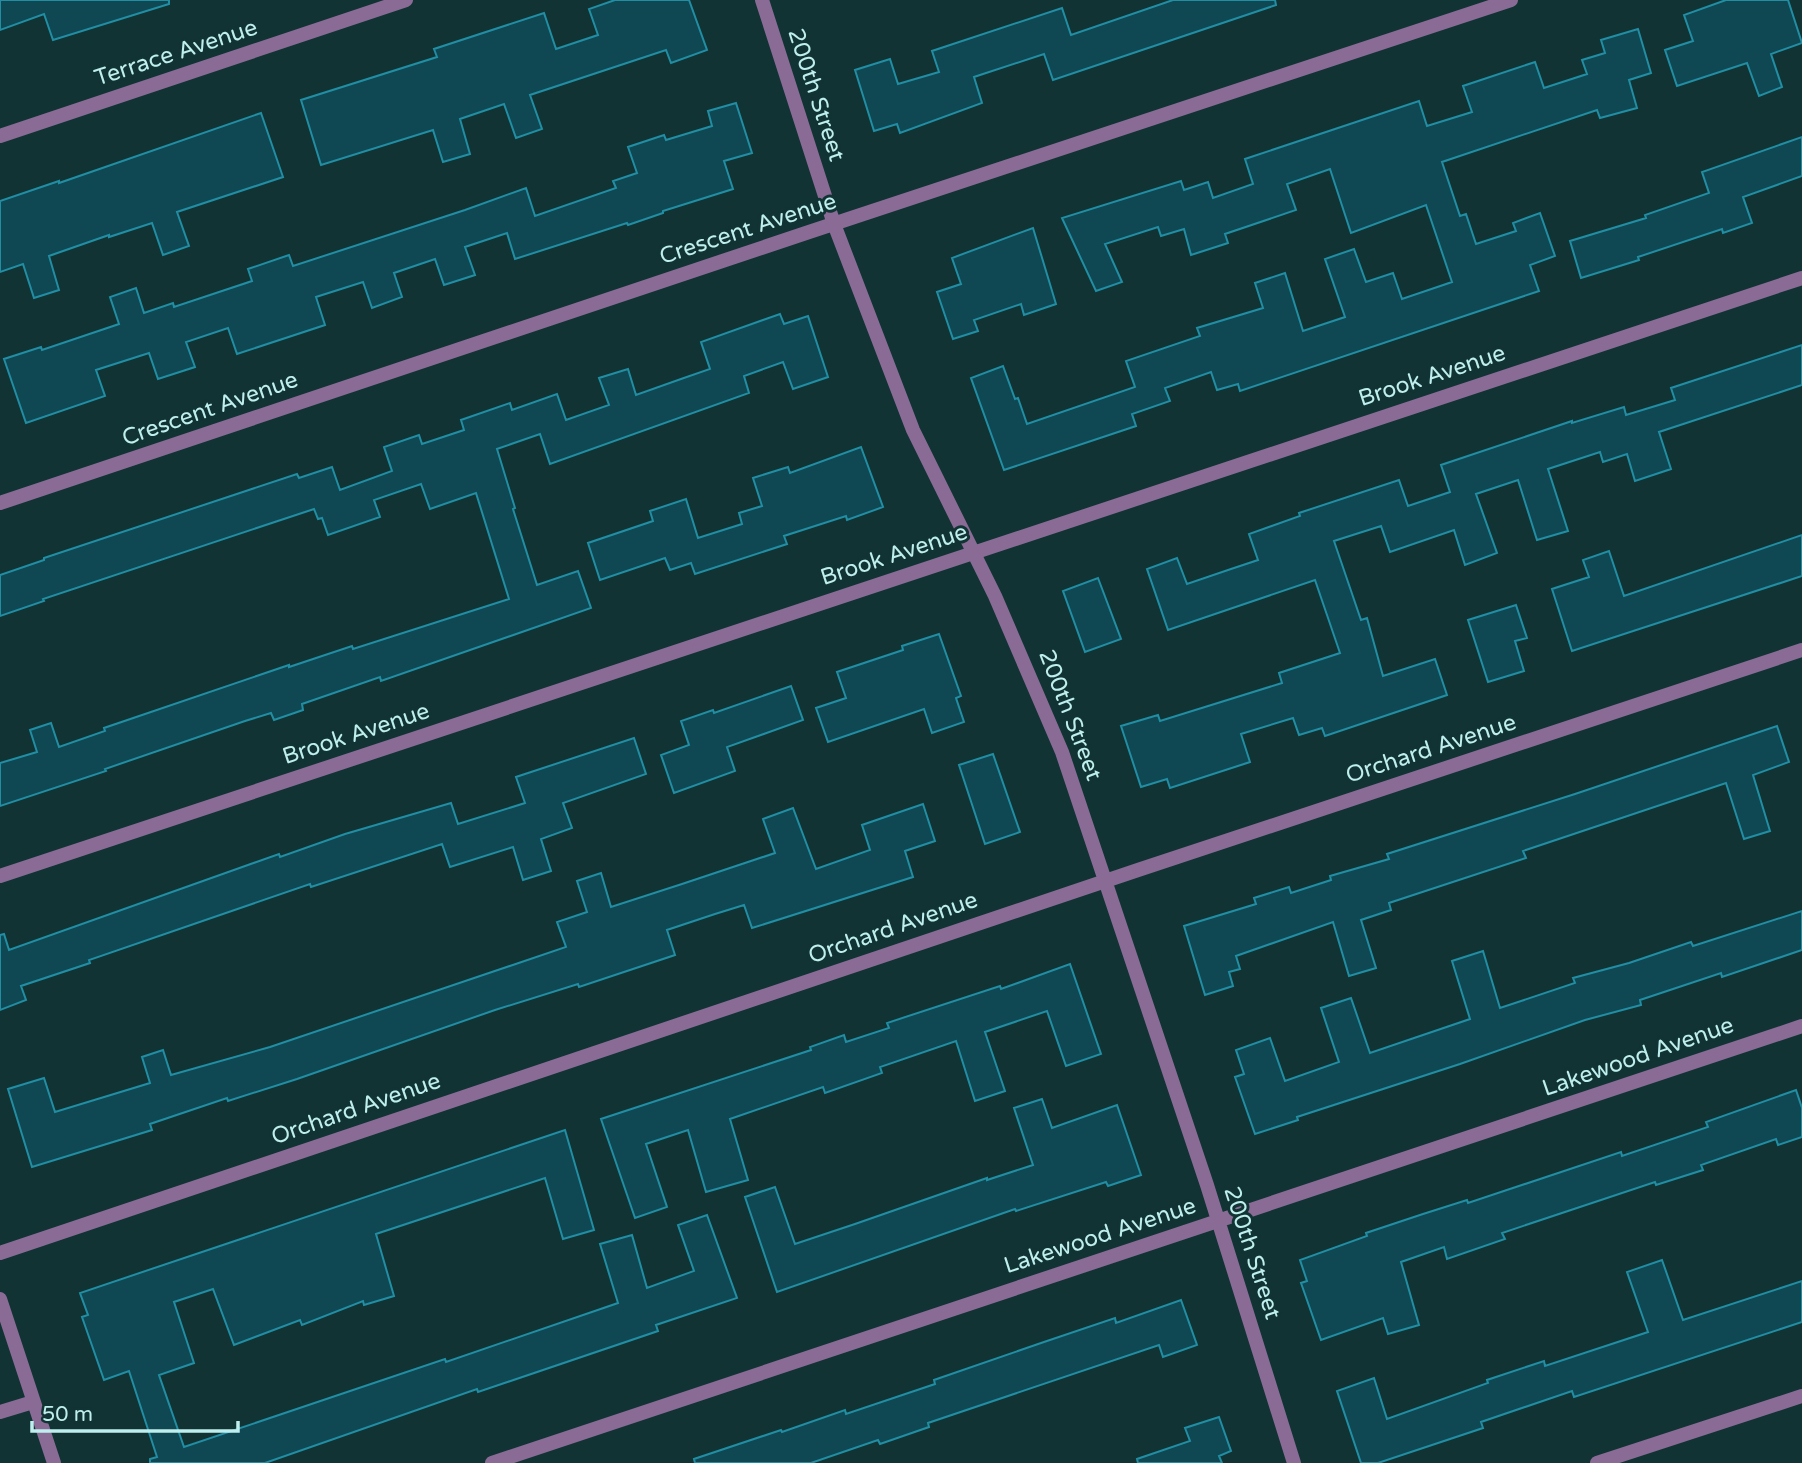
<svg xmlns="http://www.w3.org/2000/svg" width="1802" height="1463" font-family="'Varela Round',sans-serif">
<rect width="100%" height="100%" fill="#133"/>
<path fill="#0f4753" stroke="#218ea4" stroke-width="2" d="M0 0H169V4L53 40 44 14 0 30Z
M615 0H689L707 50 671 63 666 50 530 95 542 129 516 138 504 104 460 119 470 154 443 162 433 130 321 165 301 100 437 57 434 49 544 13 556 49 598 35 589 9Z
M1173 0H1275L1276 5 1053 80 1044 54 974 77 982 103 900 133 897 124 874 131 855 70 890 59 898 84 939 72 932 51 1062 8 1071 35Z
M1726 0H1788L1802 43 1771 54 1782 87 1759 96 1747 63 1677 86 1665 50 1693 41 1684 15Z
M1638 29 1651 73 1629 80 1637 108 1600 118 1597 110 1442 162 1460 216 1466 214 1476 244 1516 231 1513 223 1540 213 1555 256 1530 265 1539 291 1240 391 1238 384 1217 390 1211 372 1165 388 1170 401 1132 414 1136 426 1004 470 971 378 1003 366 1015 399 1018 398 1027 424 1135 387 1126 361 1200 336 1197 328 1263 308 1255 283 1285 273 1303 331 1345 317 1325 259 1354 249 1366 282 1393 273 1402 299 1452 282 1426 205 1351 233 1330 169 1287 184 1296 210 1225 234 1228 243 1191 255 1184 229 1161 236 1158 227 1105 244 1122 282 1096 291 1062 218 1181 181 1184 190 1208 182 1213 198 1253 184 1245 159 1419 101 1427 126 1472 112 1463 86 1535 62 1544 88 1587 74 1582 60 1605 53 1601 40Z
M736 103 752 153 724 161 733 189 663 211V213L628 225 627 223 515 259 507 233 465 247 475 275 444 285 435 259 394 273 402 297 372 308 363 282 316 297 325 325 237 354 228 328 186 342 195 367 158 379 149 353 96 370 105 396 26 423 4 359 41 347 42 350 119 324 110 297 136 288 144 313 173 303 174 307 252 281 248 269 289 255 293 266 465 210 526 188 535 216 616 188 613 181 637 173 628 147 664 135 666 140 712 126 708 111Z
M261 113 283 177 177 212 189 246 163 255 152 223 109 237V235L49 256 59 290 34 298 23 264 0 272V201L59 181V183Z
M1802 137V176L1743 197 1752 223 1723 233 1722 229 1638 257 1639 260 1581 278 1570 241 1646 218 1645 215 1709 193 1702 172Z
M1033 228 1056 304 1024 315 1021 304 974 320 978 331 953 339 937 292 961 284 952 258Z
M780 314 784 324 808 316 828 377 793 389 783 362 744 376 749 393 550 464 540 434 497 449 515 508 513 509 537 585 578 571 591 608 381 681 380 677 302 704 303 710 274 720 271 713 245 721 105 769 106 771 0 806V763L37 752 30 730 51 723 59 747 105 731 104 728 289 665V667L352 646 353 649 509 599 476 493 430 509 421 484 374 500 380 517 328 535 322 518 318 519 314 509 43 599 44 601 0 616V575L44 560V558L297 474 299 478 332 467 340 490 392 471 384 447 419 435 422 444 464 430 461 420 510 403 512 410 557 394 566 420 609 405 599 378 628 369 636 395 681 379 710 369 701 342Z
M1802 345V385L1659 432 1671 469 1635 481 1627 454 1603 462 1600 452 1548 469 1568 531 1537 540 1518 480 1476 494 1497 553 1465 565 1454 530 1390 552 1381 526 1334 541 1361 620 1367 618 1383 676 1435 659 1447 695 1325 736 1322 728 1299 735 1293 718 1241 734 1250 762 1170 788 1167 779 1141 787 1121 726 1158 715 1160 721 1282 683 1279 673 1340 653 1315 580 1168 630 1147 569 1177 558 1187 584 1231 569 1258 560 1249 534 1300 516 1299 513 1399 480 1408 506 1450 492 1441 465 1572 421V423L1624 407 1626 415 1675 400 1671 388Z
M861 447 883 507 847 520 846 516 784 536 787 544 695 574 691 563 670 570 665 558 600 580 588 543 653 521 650 511 686 499 698 538 742 524 739 513 762 506 753 478 788 467 790 473Z
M1802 535V576L1572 651 1552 589 1589 577 1583 560 1609 551 1624 596Z
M1098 578 1121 639 1085 652 1063 591Z
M1516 605 1527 638 1515 641 1524 671 1488 682 1468 620Z
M939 634 961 696 956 698 964 722 932 733 924 709 828 742 816 708 846 698 837 672 903 650 902 646Z
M791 686 803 720 727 747 735 771 674 793 661 755 689 745 681 721 713 710 714 713Z
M1777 726 1789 762 1753 775 1770 831 1744 839 1726 783 1523 851 1526 858 1389 903 1391 910 1361 920 1376 968 1349 976 1333 922 1236 956 1240 969 1229 972 1233 986 1205 995 1184 926 1256 904 1254 898 1289 887 1291 893 1331 880 1330 876 1389 859 1387 854 1575 794Z
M634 738 646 774 563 803 572 828 541 839 551 871 523 880 513 847 450 867 442 844 311 887 310 884 89 960 90 963 21 986 26 1000 0 1010V935L4 934 9 950 279 854 280 857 345 834 451 803 458 824 525 803 516 777Z
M993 754 1020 832 985 844 959 765Z
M923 804 935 841 905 851 913 877 752 928 744 905 715 914 667 930 675 955 579 987 578 984 495 1010 297 1079 228 1101 227 1098 150 1124 152 1130 32 1167 8 1089 44 1078 55 1112 150 1083 142 1057 163 1050 171 1075 270 1047 566 947 557 922 587 912 577 881 601 873 611 907 682 884 775 853 763 819 793 808 816 869 870 850 862 825Z
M1802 911V950L1722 977 1721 973 1640 1000 1641 1005 1585 1020 1460 1064 1297 1117 1298 1120 1255 1134 1235 1077 1244 1074 1236 1050 1270 1038 1285 1081 1339 1062 1321 1008 1351 998 1370 1053 1470 1019 1452 961 1483 951 1500 1008 1575 983 1573 978 1629 963 1691 942 1693 946Z
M1070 964 1101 1054 1066 1066 1047 1011 985 1032 1005 1091 975 1101 956 1041 880 1067 882 1073 825 1093 823 1087 730 1119 748 1180 706 1192 688 1130 646 1144 667 1207 635 1218 601 1119 811 1050 810 1047 844 1035 846 1042 889 1028 887 1023 1000 986 1001 989Z
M1796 1090 1802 1108V1137L1778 1145 1776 1139 1701 1165 1703 1170 1656 1185 1655 1182 1502 1233 1505 1239 1447 1259 1444 1247 1401 1262 1419 1325 1388 1334 1383 1318 1321 1340 1301 1283 1307 1281 1300 1260 1367 1236 1366 1233 1423 1214 1467 1200 1468 1203 1621 1152 1622 1156 1708 1127 1706 1122Z
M1042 1099 1052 1128 1117 1105 1141 1175 1108 1186 1106 1182 1016 1211 1015 1209 777 1292 745 1197 775 1187 795 1244 855 1224 987 1178V1180L1033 1165 1014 1108Z
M565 1130 594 1230 563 1239 545 1178 376 1234 394 1296 364 1305 363 1301 302 1325 300 1320 234 1345 213 1289 174 1302 194 1363 159 1375 184 1447 445 1359 446 1362 618 1303 600 1244 632 1235 647 1288 694 1271 678 1225 707 1215 737 1298 656 1325 658 1331 478 1392 477 1389 265 1463H150V1459L157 1457 129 1371 104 1380 82 1317 88 1315 80 1293Z
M1662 1260 1683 1320 1802 1281V1322L1574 1397 1572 1391 1481 1422 1483 1428 1378 1463H1361L1337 1391 1374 1378 1387 1419 1488 1383 1487 1380 1544 1361 1545 1366 1648 1332 1627 1272Z
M1181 1300 1197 1345 1163 1357 1159 1345 928 1423 929 1427 880 1444 878 1440 811 1463H695L694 1459 781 1430 782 1432 845 1410 846 1414 935 1384 934 1380 1044 1342 1115 1318 1116 1323Z
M1219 1417 1231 1451 1219 1456 1222 1463H1138L1137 1459 1190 1441 1185 1428Z"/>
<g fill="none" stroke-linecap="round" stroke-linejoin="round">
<path stroke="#896b96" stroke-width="14" d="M762 0 834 224 913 430 995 596 1062 752 1207 1185 1294 1463
M0 136 406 0
M0 503 809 232 1511 0
M0 876 1802 278
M0 1253 1138 870 1802 650
M0 1299 54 1463
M0 1412 33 1402
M492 1463 1802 1026
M1597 1463 1802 1396"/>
</g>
<g text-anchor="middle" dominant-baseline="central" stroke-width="6" stroke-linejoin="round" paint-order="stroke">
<g font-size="23" fill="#beeeed" stroke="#133">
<text transform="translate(176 53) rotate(-18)">Terrace Avenue</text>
<text transform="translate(816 95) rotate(72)">200th Street</text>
<text transform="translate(748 229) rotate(-18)">Crescent Avenue</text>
<text transform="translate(1432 376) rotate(-18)">Brook Avenue</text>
<text transform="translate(210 409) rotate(-19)">Crescent Avenue</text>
<text transform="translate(894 555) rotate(-18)">Brook Avenue</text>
<text transform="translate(1070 715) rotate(69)">200th Street</text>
<text transform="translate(356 734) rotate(-18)">Brook Avenue</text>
<text transform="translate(1431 749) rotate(-18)">Orchard Avenue</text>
<text transform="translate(893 928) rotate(-19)">Orchard Avenue</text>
<text transform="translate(1638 1057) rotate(-19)">Lakewood Avenue</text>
<text transform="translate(356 1109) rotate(-19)">Orchard Avenue</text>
<text transform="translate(1100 1236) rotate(-18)">Lakewood Avenue</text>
<text transform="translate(1252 1253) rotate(72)">200th Street</text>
</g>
</g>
<path d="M32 1421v10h206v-10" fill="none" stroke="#beeeed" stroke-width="3.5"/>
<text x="42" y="1421" font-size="21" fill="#beeeed" stroke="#113333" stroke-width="5" paint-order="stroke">50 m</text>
</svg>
